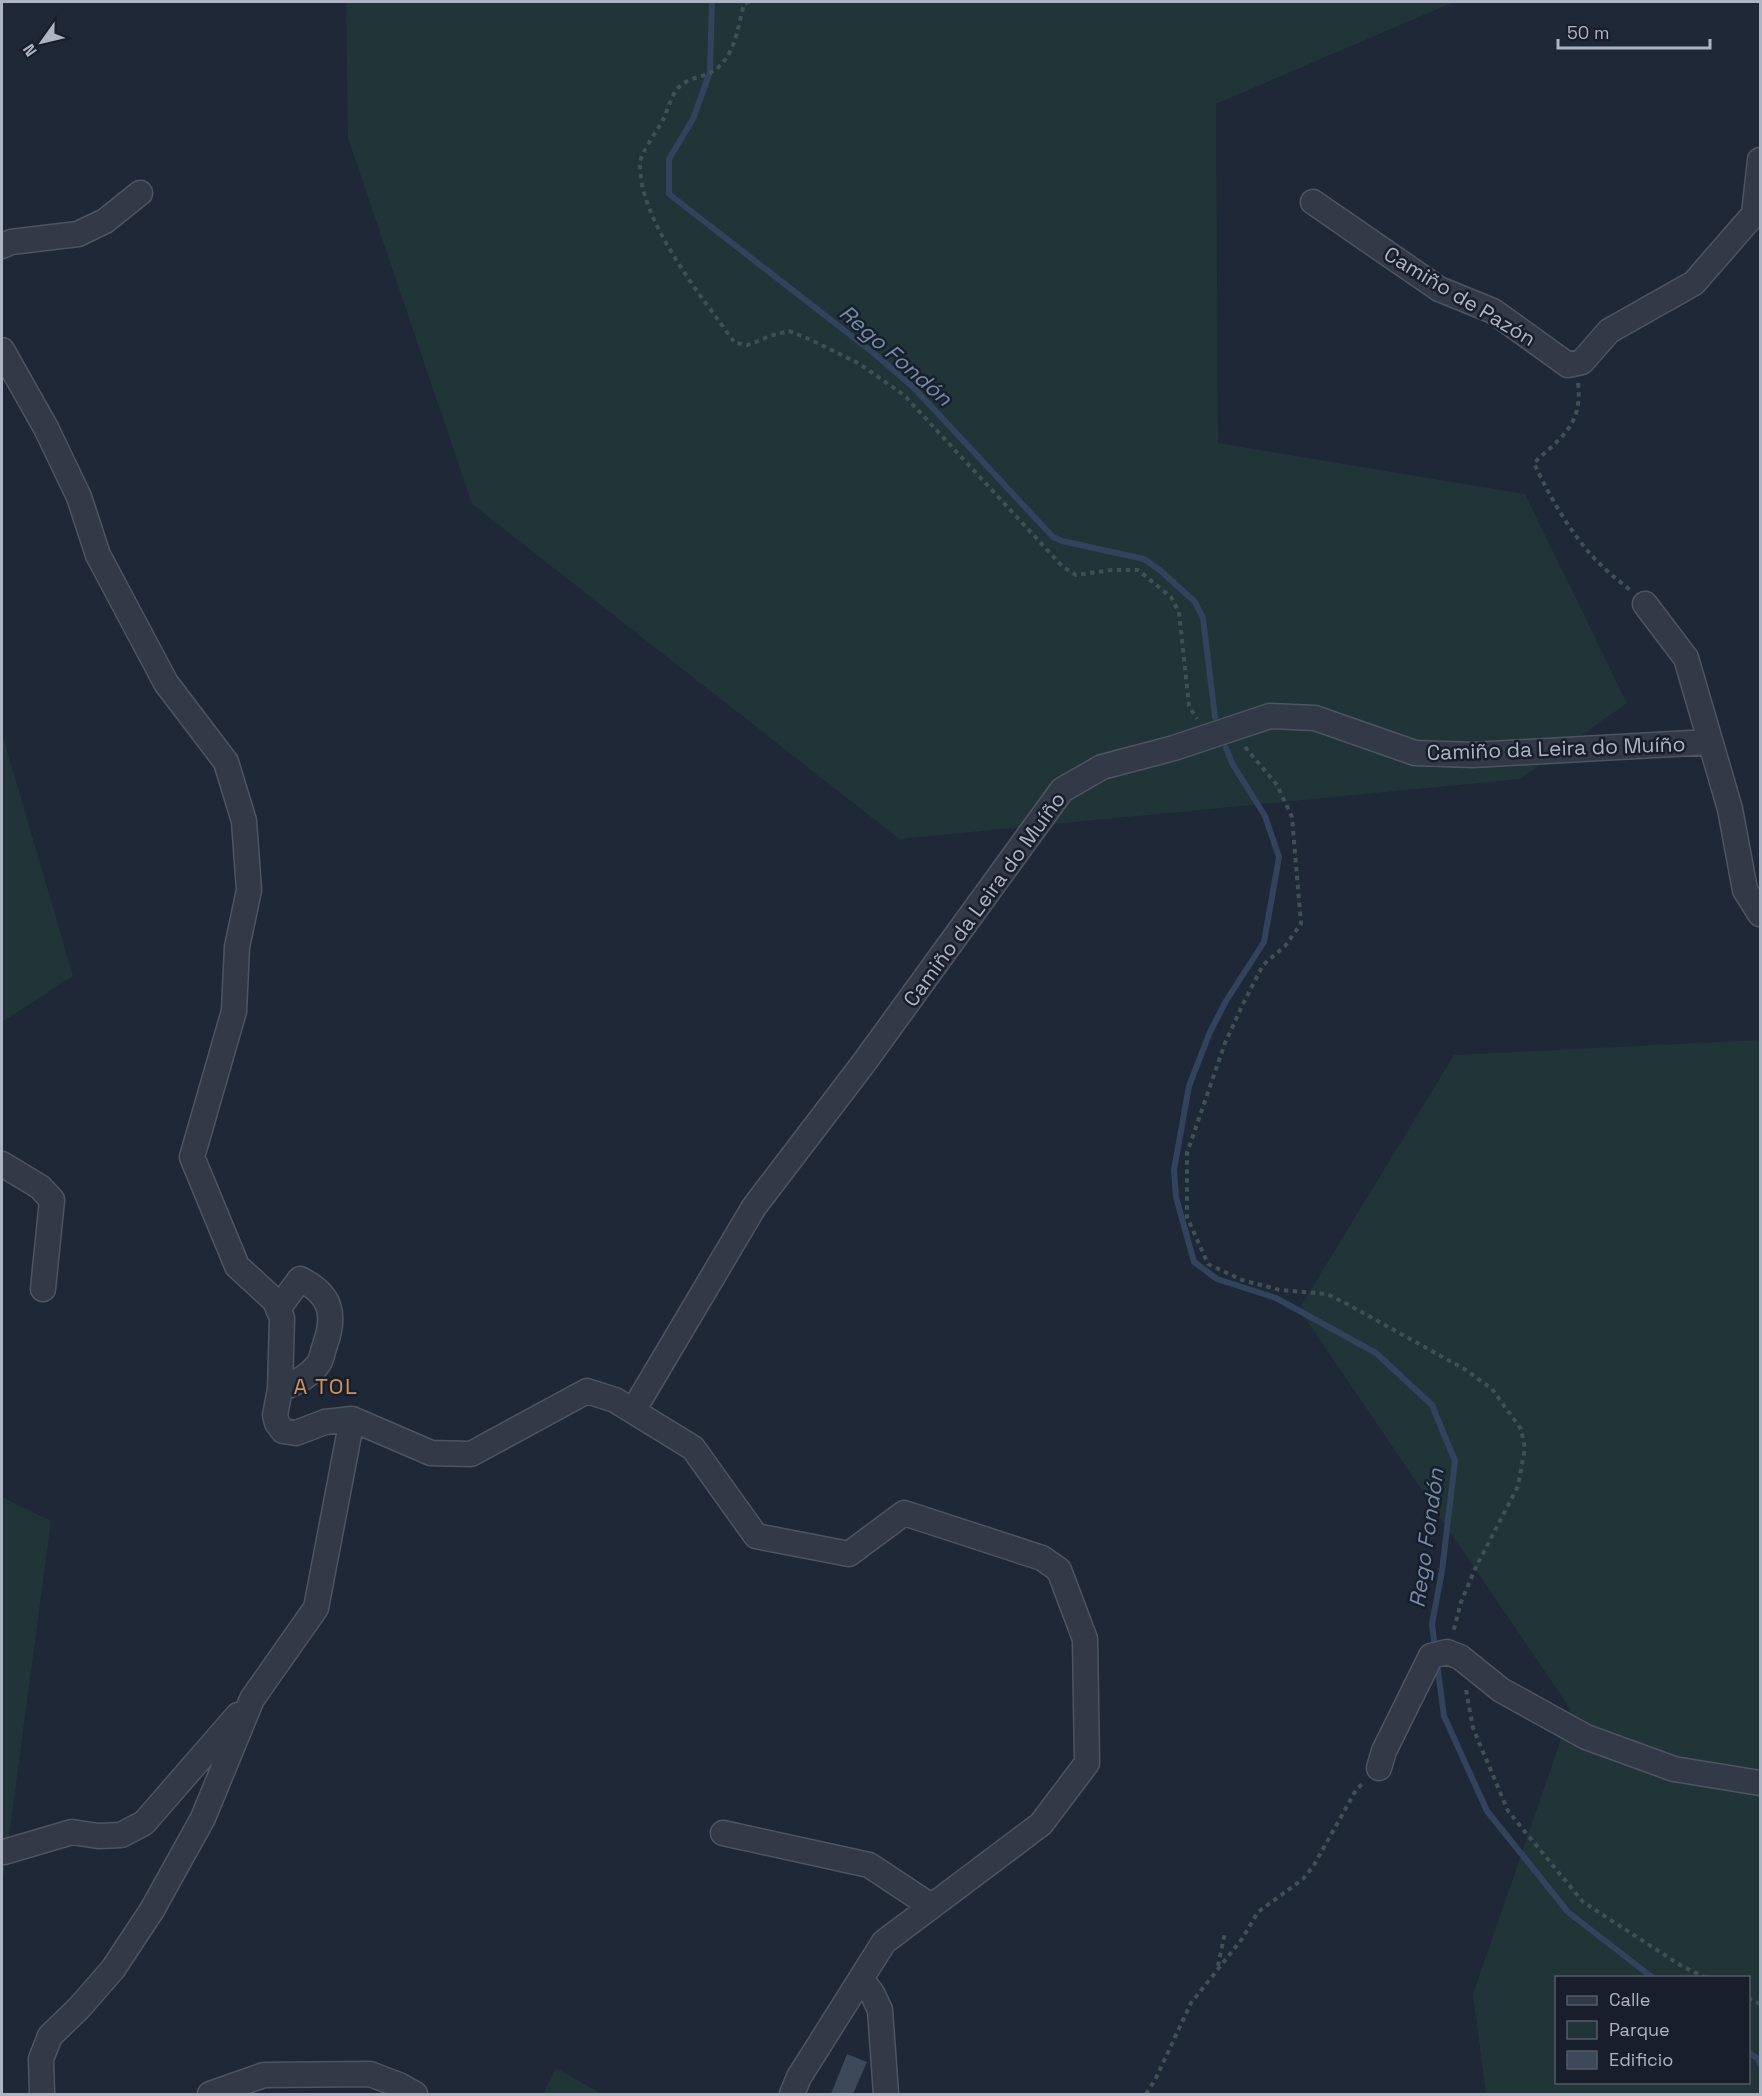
<svg xmlns="http://www.w3.org/2000/svg" width="1762" height="2096" font-family="'Space Grotesk',sans-serif">
<rect width="100%" height="100%" fill="#1f2836"/>
<path fill="#213437" fill-rule="evenodd" d="M346 2H1454L1216 104 1218 443 1525 494 1627 703 1520 779 899 839 472 504 348 138Z
M2 733 73 976 2 1022Z
M1760 1040V2094H1486L1473 1994 1571 1710 1299 1309 1454 1055ZM1556 1978H1748V2082H1556Z
M2 1497 51 1521 2 1889Z
M556 2068 602 2094H543Z"/>
<g fill="none" stroke-linecap="round" stroke-linejoin="round">
<path stroke="#32435e" stroke-width="6" d="M712 2 710 72 693 119 669 159V194L876 355 915 389 1053 537 1062 541 1144 559 1161 571 1195 602 1203 618 1215 717
M1226 748 1232 763 1265 816 1279 857 1264 942 1226 1001 1210 1032 1189 1086 1174 1170 1176 1197 1194 1262 1217 1279 1276 1298 1376 1353 1432 1405 1455 1461 1442 1571 1432 1624 1435 1648
M1437 1663 1444 1716 1487 1811 1568 1912 1653 1978
M1748 2052 1757 2058 1760 2064"/>
</g>
<path fill="#3d4859" d="M847 2054 867 2062 853 2094H831Z"/>
<g fill="none" stroke-linecap="round" stroke-linejoin="round">
<g stroke="#4d5562" stroke-width="27">
<path id="street" d="M1313 202 1439 289 1493 311 1568 365 1582 362 1609 331 1694 283 1754 214 1760 160
M2 246 11 242 78 234 105 221 140 193
M2 350 46 428 79 497 98 555 166 683 226 762 244 821 249 890 237 947 234 1011 192 1157 237 1266 275 1301 282 1318 280 1389 275 1415 277 1423 283 1431 296 1433 325 1422 352 1419 431 1453 471 1454 587 1391 615 1400 693 1448 756 1536 849 1554 904 1513 1042 1558 1059 1570 1085 1639 1087 1763 1041 1824 884 1942 799 2077 792 2094
M1645 604 1686 658 1730 809 1745 890 1760 914
M2 1164 40 1187 52 1200 43 1289
M278 1309 300 1279C331 1294 336 1314 325 1345 323 1350 322 1358 319 1363 310 1376 294 1384 280 1389
M633 1411 754 1207 863 1064 1062 790 1102 767 1174 748 1270 716 1315 718 1415 753 1473 755 1709 742
M1379 1768 1384 1751 1431 1656 1447 1652 1460 1657 1501 1690 1586 1737 1674 1769 1760 1783
M723 1833 869 1865 931 1906
M4 1852 72 1832 98 1836 121 1835 144 1823 238 1715
M861 1979 872 1993 880 2010 886 2094
M42 2094 41 2059 50 2036 79 2008 113 1969 152 1910 203 1818 252 1699 316 1608 352 1419
M210 2094 264 2075 370 2074 399 2085 415 2094"/>
</g>
<path stroke="#3f5155" stroke-width="4" stroke-dasharray="4.5 4.5" stroke-linecap="butt" d="M749 2 744 4C738 26 735 56 715 70 703 78 691 76 679 87 671 95 668 110 663 120 658 130 640 153 640 164 639 221 702 297 735 343L748 345 770 336 789 331 809 339 858 363 904 395 1063 567 1076 575 1112 570H1138L1171 597 1179 612 1189 706 1197 719
M1578 383C1583 425 1561 437 1534 463 1550 498 1575 541 1603 567 1612 576 1622 583 1631 591
M1245 747 1277 785 1292 817 1301 924 1285 946 1263 965 1244 1002 1225 1043 1187 1153V1217L1208 1264 1242 1280 1280 1290 1327 1294 1349 1305 1466 1370 1492 1389 1521 1429 1525 1448 1518 1486 1476 1567 1461 1602 1453 1633
M1466 1690 1473 1728 1508 1811 1583 1902 1680 1965 1706 1978
M1218 1966 1225 1932
M1748 1998 1760 2004
M1146 2094 1155 2080 1191 2003 1242 1939 1258 1912 1303 1879 1314 1865 1356 1790 1364 1782"/>
<use href="#street" stroke="#333a47" stroke-width="24"/>
</g>
<g text-anchor="middle" dominant-baseline="central" stroke-width="5" stroke-linejoin="round" paint-order="stroke">
<g font-size="21" fill="#adb5c4" stroke="#181f2b">
<text transform="translate(1460 296) rotate(31)">Camiño de Pazón</text>
<text transform="translate(1556 748) rotate(-2)">Camiño da Leira do Muíño</text>
<text transform="translate(984 899) rotate(-54)">Camiño da Leira do Muíño</text>
</g>
<g font-size="22" font-style="italic" fill="#748aad" stroke="#181f2b">
<text transform="translate(896 355) rotate(41)">Rego Fondón</text>
<text transform="translate(1426 1538) rotate(-82)">Rego Fondón</text>
</g>
<g font-size="22" letter-spacing="1.5" fill="#d39359" stroke="#181f2b">
<text x="326" y="1386">A TOL</text>
</g>
</g>
<rect width="1762" height="2096" fill="none" stroke="#adb5c4" stroke-width="6"/>
<rect x="1555" y="1976" width="195" height="108" fill="#181f2b" stroke="#545b68" stroke-width="1.5"/>
<rect x="1567" y="1996" width="30" height="9" fill="#333a47" stroke="#545b68" stroke-width="1.5"/>
<text x="1609" y="2006" font-size="18" fill="#adb5c4">Calle</text>
<rect x="1567" y="2021" width="30" height="18" fill="#213437" stroke="#545b68" stroke-width="1.5"/>
<text x="1609" y="2036" font-size="18" fill="#adb5c4">Parque</text>
<rect x="1567" y="2051" width="30" height="18" fill="#3d4859" stroke="#545b68" stroke-width="1.5"/>
<text x="1609" y="2066" font-size="18" fill="#adb5c4">Edificio</text>
<g transform="translate(42 42) rotate(236)" stroke="#181f2b" stroke-width="4.5" paint-order="stroke">
<path d="M0-4.5L10 22L0 15L-10 22Z" fill="#adb5c4"/>
<text y="-9" font-size="16" font-weight="bold" text-anchor="middle" fill="#adb5c4">N</text>
</g>
<path d="M1558 39v9h152v-9" fill="none" stroke="#adb5c4" stroke-width="3"/>
<text x="1567" y="39" font-size="18" fill="#adb5c4" stroke="#181f2b" stroke-width="4.5" paint-order="stroke">50 m</text>
</svg>
